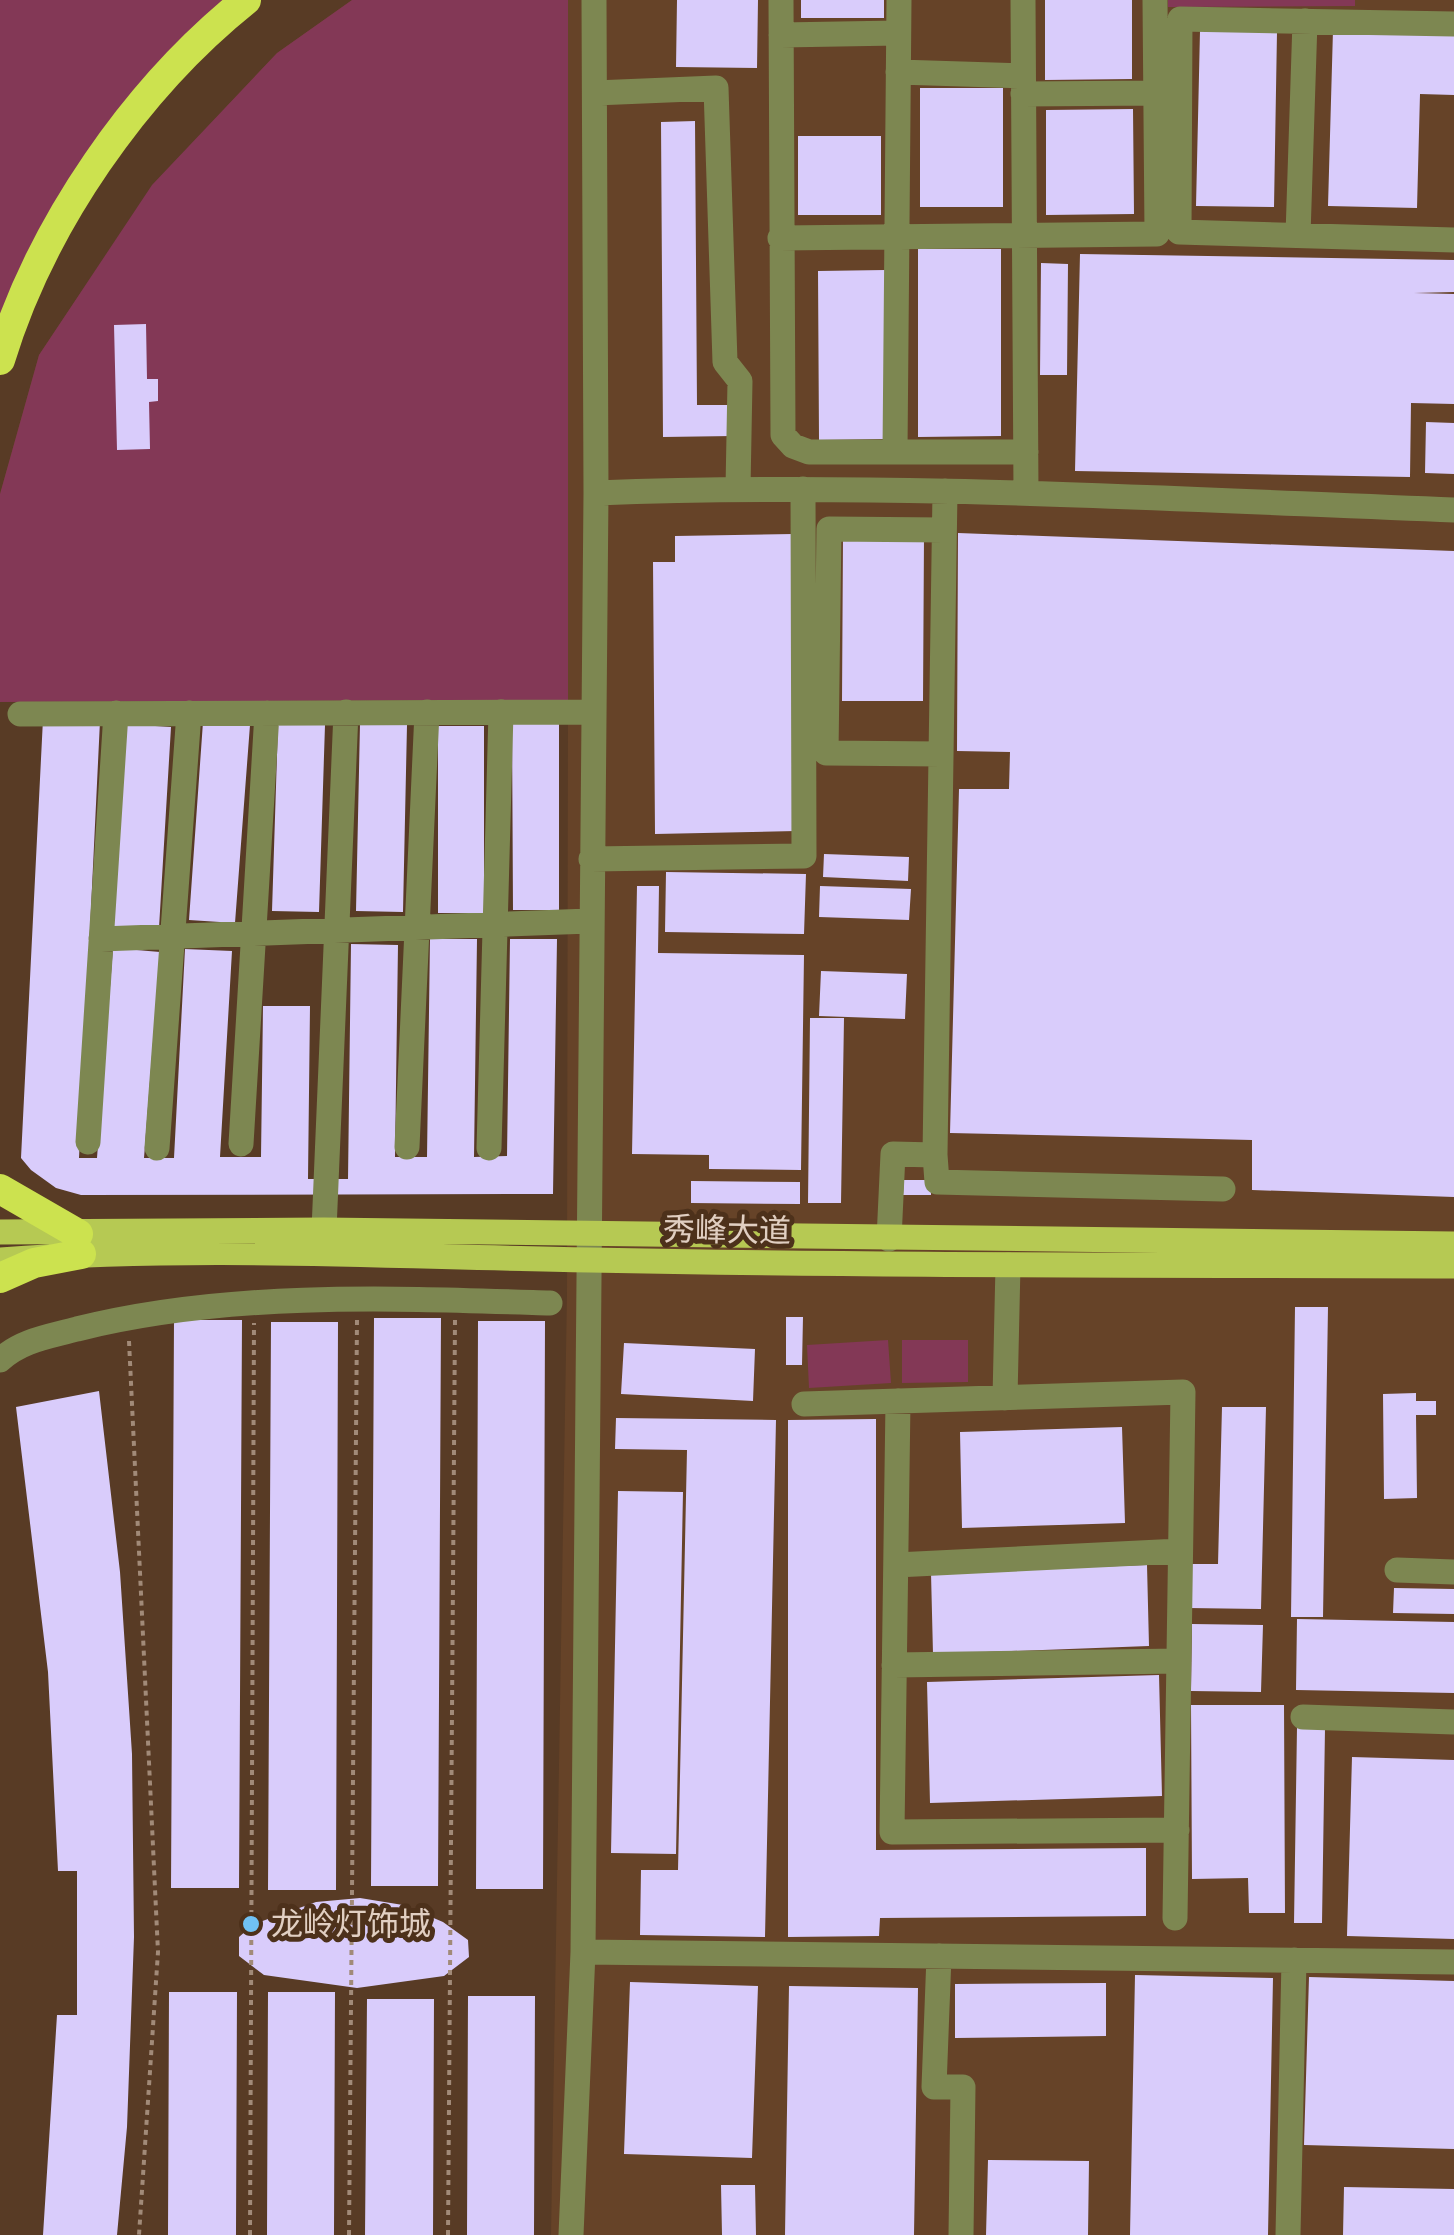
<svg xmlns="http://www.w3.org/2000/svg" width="1454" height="2235" font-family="Arial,'Noto Sans SC',sans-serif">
<rect width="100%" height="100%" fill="#583b25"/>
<path fill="#664328" d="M352 0H1454V2235H551L567 1294 568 700 0 702V494L39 355 153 185 277 53Z"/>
<path fill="#833856" d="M0 0H225L0 326Z
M352 0H568V700L0 702V494L39 355 152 185 277 53Z
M1168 0H1355V6L1168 7Z
M888 1340 891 1383 809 1388 807 1345Z
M902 1340H968V1382L902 1383Z"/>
<path fill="#d9ccfb" d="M677 0H758L757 68 676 67Z
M801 0H884V18H801Z
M1045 0H1132V79L1045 80Z
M1333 30 1454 33V95L1420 94 1417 208 1328 206Z
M1200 31 1277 32 1274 207 1196 206Z
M920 88H1003V207H920Z
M1133 109 1134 214 1046 215V110Z
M695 121 697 405H732L733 436 663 437 661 122Z
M798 136H881V215H798Z
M918 249H1001V436L918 437Z
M1080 254 1454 260V292L1414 293 1454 294V404L1411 403 1410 477 1075 471Z
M1041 263 1068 264 1067 375H1040Z
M885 270V439L819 440 818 271Z
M146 324 147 379H158V401L149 402 150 449 117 450 114 325Z
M1426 422 1454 423V474L1425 473Z
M958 533 1454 551V1197L1252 1190V1140L950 1133 959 789H1009L1010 752 957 751Z
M793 534 796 831 655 834 653 562H675V536Z
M843 536H924L923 701H842Z
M43 719 100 721 79 1158H97L113 948 160 952 144 1158H174L185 949 232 951 220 1157H261L263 1006H310L308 1179H348L351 944 398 945 395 1157H427L430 939H477L474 1157 507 1156 510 939H557L553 1194 81 1195 56 1188 31 1170 21 1158Z
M203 722 250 725 235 923 189 920Z
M512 723H559V910H513Z
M124 724 171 727 159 928 113 926Z
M278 724 325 725 319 912 272 911Z
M360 724 407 725 403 912 356 911Z
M438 726H484V913H438Z
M824 854 909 857 908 881 823 877Z
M666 872 806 874 804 934 665 932Z
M637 886H659L658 953 804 955 801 1170 709 1169V1155L632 1154Z
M820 886 911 889 909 920 819 917Z
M821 971 907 974 905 1019 819 1016Z
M810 1018H844L841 1203H808Z
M904 1180H931V1195H903Z
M691 1181 800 1182V1204L691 1203Z
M1295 1307H1328L1323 1617H1291Z
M786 1317H803L802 1365H786Z
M374 1318H441L438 1886H371Z
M174 1320H242L239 1888H171Z
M478 1321H545L543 1889H476Z
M271 1322H338L336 1890H268Z
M624 1343 755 1349 753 1401 621 1394Z
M99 1391 120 1572 132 1754 134 1937 127 2127 117 2235H43L57 2015H77V1871H58L48 1672 16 1407Z
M1416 1393V1401H1436V1415H1416L1417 1498 1384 1499 1383 1394Z
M1222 1407H1266L1261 1609 1188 1608 1189 1564H1218Z
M616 1418 776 1420 765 1937 640 1935 641 1870H678L687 1450 615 1449Z
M876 1419V1850L1146 1848V1916L880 1918 879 1936 788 1937V1420Z
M1122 1427 1125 1523 962 1528 960 1432Z
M618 1491 683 1492 676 1854 611 1853Z
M1147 1565 1149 1646 933 1654 931 1573Z
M1394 1588 1454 1589V1614L1393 1613Z
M1297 1619 1454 1622V1693L1296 1690Z
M1192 1624 1263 1625 1261 1692 1191 1691Z
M1159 1675 1162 1796 930 1803 927 1682Z
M1191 1705H1284L1285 1913H1249L1248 1878 1192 1879Z
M1297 1727 1325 1728 1322 1923H1294Z
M1352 1757 1454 1760V1939L1347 1936Z
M360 1898 403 1905 443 1922 468 1940 469 1957 444 1976 357 1988 264 1975 239 1956V1937L254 1924 316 1902Z
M1135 1975 1273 1978 1268 2235H1130Z
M1309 1977 1454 1981V2149L1304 2145Z
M630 1982 758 1986 752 2158 624 2154Z
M1106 1983V2036L955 2038V1984Z
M789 1986 918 1988 914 2235H785Z
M169 1992H237L236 2235H168Z
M268 1992H335L334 2235H267Z
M468 1996H535L534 2235H467Z
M367 1999H434L433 2235H365Z
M988 2160 1089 2161 1088 2235H986Z
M721 2185H755L756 2235H722Z
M1344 2187 1454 2189V2235H1343Z"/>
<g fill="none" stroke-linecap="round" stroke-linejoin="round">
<path stroke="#a18a78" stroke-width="4" stroke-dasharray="5 5" stroke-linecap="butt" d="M129 1341 158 1952 139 2235
M250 2235 254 1323
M349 2235 357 1320
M448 2235 455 1320"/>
<path stroke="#7d8751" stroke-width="25" d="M781 0 783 435 793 446 809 452H1026
M1023 0 1026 493
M1454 24 1180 19 1179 232 1454 240
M781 35 898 33
M898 72 1023 76
M595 93 716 88 725 362 740 381 738 488
M1023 94 1155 93
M1298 235 1305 21
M780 238 1157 234 1155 0
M895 451 899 0
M596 493C882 482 1168 499 1454 510
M20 714 592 712
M941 754 826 753 829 529 944 530
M591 859 804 856 803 489
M101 939 590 921
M88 1142 116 713
M241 1144 267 713
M407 1147 427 712
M157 1148 189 713
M489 1148 501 712
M935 1155 937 1182 1223 1189
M324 1230 346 712
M889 1239 893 1154 935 1155 945 491
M0 1360C22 1340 48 1337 77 1329 229 1291 394 1298 550 1303
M1005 1398 1008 1265
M898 1401 892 1832 1177 1830
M804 1404 1183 1392 1175 1918
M896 1565 1180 1551
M1397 1570 1454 1572
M894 1665 1179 1661
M1303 1717 1454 1722
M583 1952 1454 1962
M939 1956 934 2087H963L961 2235
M571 2235 583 1952 596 493 594 0
M1288 2235 1294 1960"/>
<path stroke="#b6c953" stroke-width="25" d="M0 1232 324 1230 1454 1244
M0 1260C197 1245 393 1257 590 1260 878 1266 1166 1265 1454 1266"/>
<path stroke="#cce24f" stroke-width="30" d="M0 360C41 225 136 88 246 0
M0 1189 78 1234
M0 1278 34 1263 81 1254"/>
</g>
<circle fill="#70c2f4" stroke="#4d311b" stroke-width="4" cx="251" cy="1924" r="10"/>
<g text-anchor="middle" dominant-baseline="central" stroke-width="10" stroke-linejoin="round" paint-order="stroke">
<g font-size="32" fill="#e1cfc2" stroke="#4d311b">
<text transform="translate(727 1230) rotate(1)">秀峰大道</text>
</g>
<g font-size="32" fill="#e1cfc2" stroke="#4d311b" text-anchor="start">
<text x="271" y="1924">龙岭灯饰城</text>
</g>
</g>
</svg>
